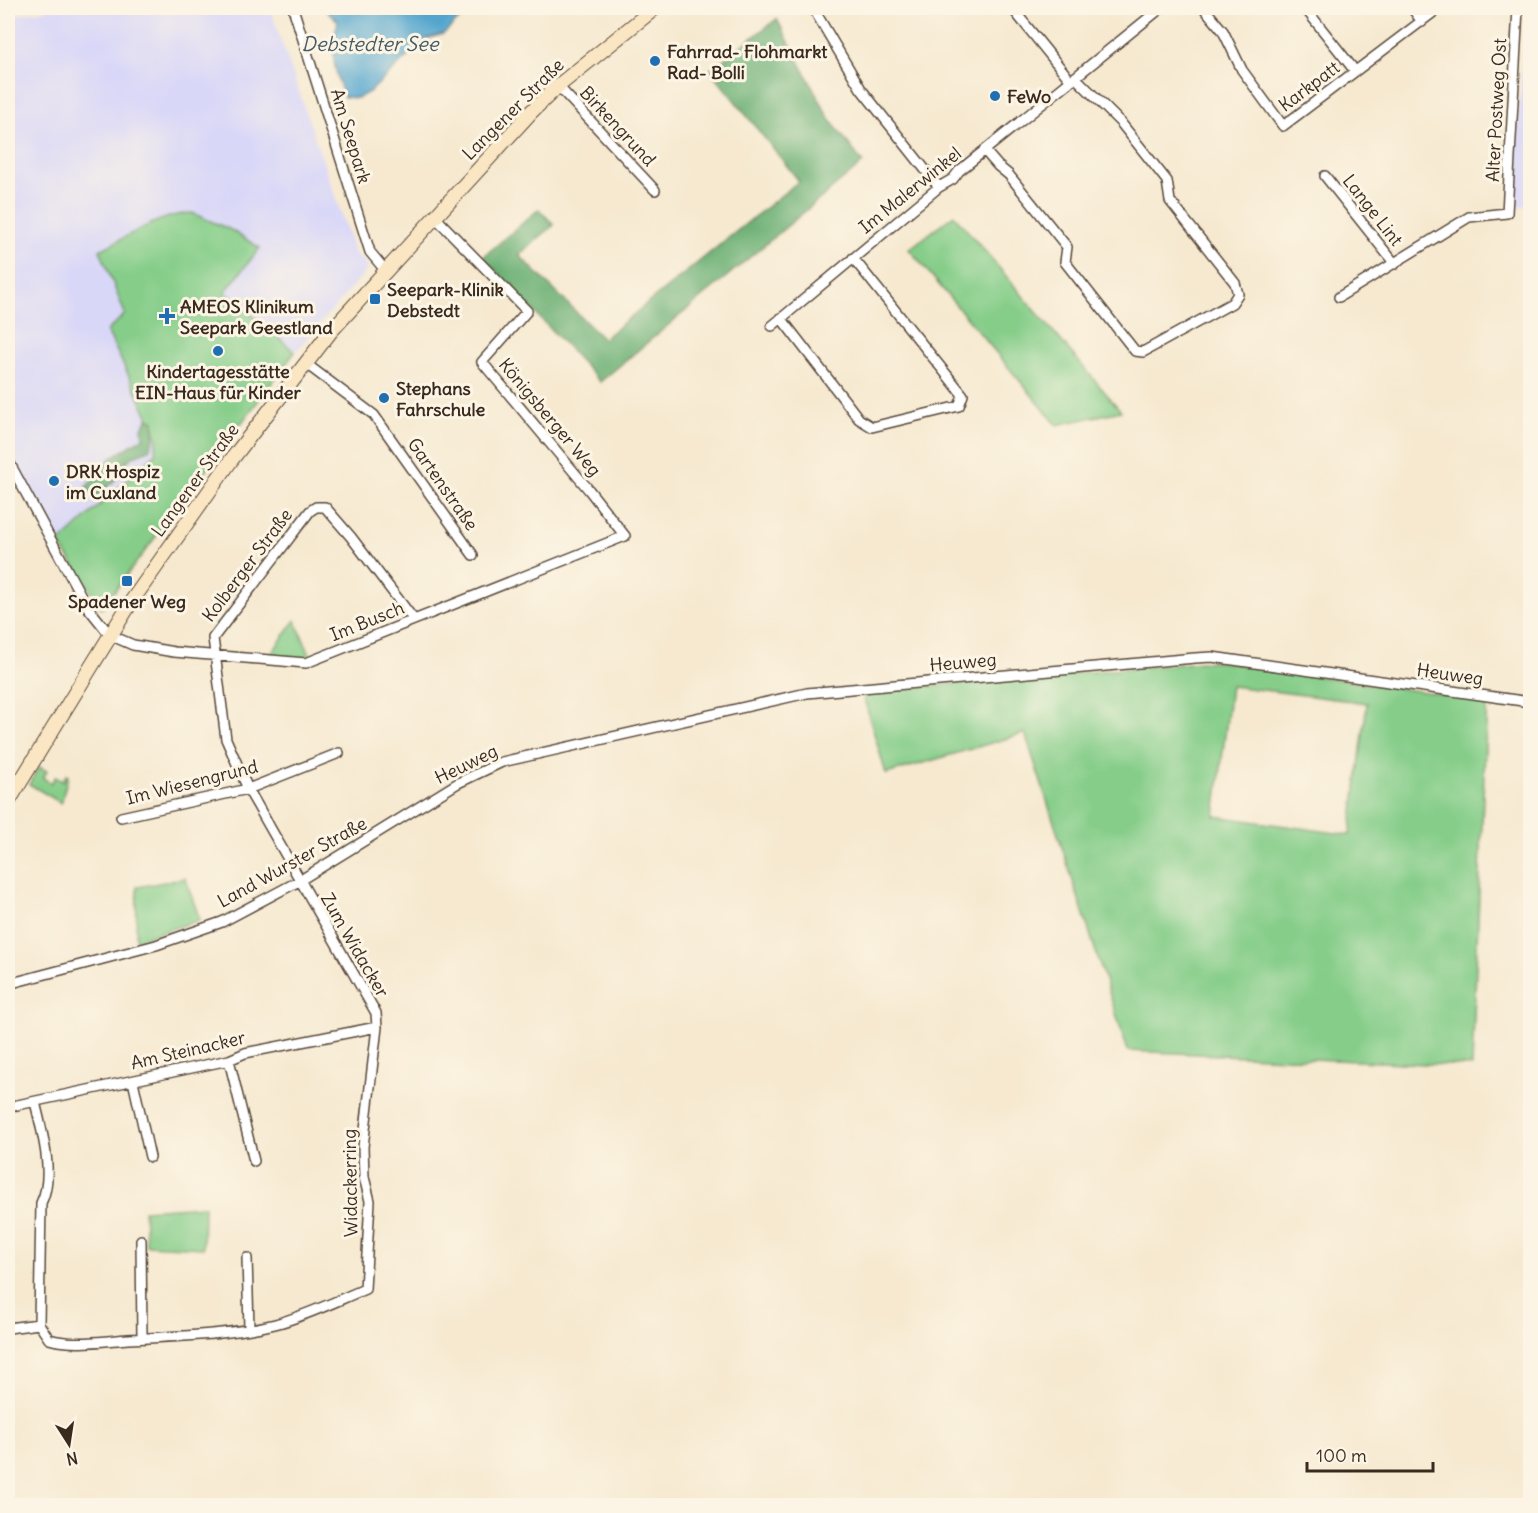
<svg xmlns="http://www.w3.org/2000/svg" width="1538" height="1513" font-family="Delius,sans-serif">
<rect width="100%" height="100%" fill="#fcf5e5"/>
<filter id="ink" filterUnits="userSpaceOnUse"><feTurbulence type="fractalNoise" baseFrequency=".0167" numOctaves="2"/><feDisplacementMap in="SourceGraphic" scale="12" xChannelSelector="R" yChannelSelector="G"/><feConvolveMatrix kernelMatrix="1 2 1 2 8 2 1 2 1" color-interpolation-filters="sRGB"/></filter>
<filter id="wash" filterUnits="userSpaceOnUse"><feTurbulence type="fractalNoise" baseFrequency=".008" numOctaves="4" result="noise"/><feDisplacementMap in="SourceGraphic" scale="24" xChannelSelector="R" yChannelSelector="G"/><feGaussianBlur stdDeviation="1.35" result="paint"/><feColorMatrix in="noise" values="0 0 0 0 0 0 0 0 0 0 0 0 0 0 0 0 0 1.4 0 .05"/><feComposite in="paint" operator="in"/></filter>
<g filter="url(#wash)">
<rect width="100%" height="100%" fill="#f6e9d0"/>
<path fill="#d9d7f8" d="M54 8H270L355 254 364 260 367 266V270L295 352 102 608 59 543 8 451V17Z
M1526 8H1530V206L1512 207Z"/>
<path fill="#85cd89" stroke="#607c54" stroke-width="1.5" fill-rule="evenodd" d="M192 213 231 230 260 248 225 292 295 352 102 608 59 543 155 454 157 438 152 424 107 331 125 314 100 250C129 236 160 214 192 213Z
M954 215 1121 411 1057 425 909 249Z
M295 620 311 657 302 660 269 657Z
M1214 661 1487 701 1472 1066 1128 1051 1025 733 886 774 862 692ZM1231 686 1367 703 1350 835 1215 816Z
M39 767 47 771 43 778 51 783 55 777 63 781 66 775 68 776 61 803 29 784Z
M185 878 200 920 136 940 137 887Z
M204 1206 203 1248 146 1245 144 1210Z"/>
<path fill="#6cb075" stroke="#546d4a" stroke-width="1.5" d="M777 19 829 118 863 163 600 382 483 257 539 209 554 225 519 255 603 339 799 181 710 70Z
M148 418 154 421V438L149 450C137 454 122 459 122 474L95 498 86 487 112 457 143 438 142 428Z"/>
<path fill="#53a5ce" stroke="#476876" stroke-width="1.5" d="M324 8H472L443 34 426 39 371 91 358 98 344 97C333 67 330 53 338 21Z"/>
</g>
<g filter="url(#ink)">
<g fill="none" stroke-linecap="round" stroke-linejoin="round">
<g stroke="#574739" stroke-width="12">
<path id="minor" d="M293 8 370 252 385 270
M813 8 861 89 939 187
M1012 8 1071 81
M1204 8 1223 31 1242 70 1283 126 1439 8
M1305 8 1355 71
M1412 8 1422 22
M558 86 655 190
M985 151 998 166 1009 175 1067 247 1065 262 1135 351 1143 352 1232 303 1238 294 1235 283 1170 201 1167 181 1121 123 1075 77
M1325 176 1395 264
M1339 297 1469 217 1507 213 1518 8
M781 318 859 419 872 427 959 406 963 395 853 258
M772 326 939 187 953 179 959 171 1161 8
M305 363 374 415 473 555
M8 460 86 605 110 635 133 645 174 652 306 663 625 536 589 490 482 362 527 311 435 217
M121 817 248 789 339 753
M8 984 156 945 222 922 299 881 458 783 502 762 807 693 1195 658 1212 657 1530 702
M229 1060 254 1161
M133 1081 150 1157
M35 1102C42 1131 55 1176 41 1203L39 1324 49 1339C74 1346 102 1341 128 1339 176 1336 227 1336 275 1324 306 1316 336 1301 365 1289L370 1201 364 1177 363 1147 377 1027 376 1013 248 789 226 739 213 638 310 511 316 507H325L351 537 414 620
M8 1107 229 1060 245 1053 377 1027
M141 1240 142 1338
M247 1258 249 1328
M8 1328 39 1324"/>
</g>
<g stroke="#574739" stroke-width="16">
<path id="secondary" d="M8 802 131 602 232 459 331 331 531 112 558 86 655 8"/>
</g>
<use href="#minor" stroke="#fff" stroke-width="9"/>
<use href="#secondary" stroke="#fbe6c3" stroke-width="14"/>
</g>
</g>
<g fill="#1f6fb2" stroke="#fcf5e5" stroke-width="2">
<circle cx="655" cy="61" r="6"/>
<circle cx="995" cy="96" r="6"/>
<rect x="369" y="293" width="12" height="12" rx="3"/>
<path d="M164 307h6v6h6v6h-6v6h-6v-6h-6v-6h6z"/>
<circle cx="218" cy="351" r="6"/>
<circle cx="384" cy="398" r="6"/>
<circle cx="54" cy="481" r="6"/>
<rect x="121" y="575" width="12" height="12" rx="3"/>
</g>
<g text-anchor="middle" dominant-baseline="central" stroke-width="6" stroke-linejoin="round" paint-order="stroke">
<g font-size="18" font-weight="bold" fill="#3b2a1e" stroke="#fcf5e5" text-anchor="start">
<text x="667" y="51">Fahrrad- Flohmarkt<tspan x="667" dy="21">Rad- Bolli</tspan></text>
<text x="1007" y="96">FeWo</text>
<text x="387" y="289">Seepark-Klinik<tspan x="387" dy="21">Debstedt</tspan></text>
<text x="180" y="306">AMEOS Klinikum<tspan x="180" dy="21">Seepark Geestland</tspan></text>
<text x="218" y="371" text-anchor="middle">Kindertagesstätte<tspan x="218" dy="21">EIN-Haus für Kinder</tspan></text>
<text x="396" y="388">Stephans<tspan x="396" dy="21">Fahrschule</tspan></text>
<text x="66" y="471">DRK Hospiz<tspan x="66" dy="21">im Cuxland</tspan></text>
<text x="127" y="601" text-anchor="middle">Spadener Weg</text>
</g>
<g font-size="18" fill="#3b2a1e" stroke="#fcf5e5">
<text transform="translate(1309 86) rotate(-37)">Karkpatt</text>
<text transform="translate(513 109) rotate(-45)">Langener Straße</text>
<text transform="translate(1496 110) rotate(-87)">Alter Postweg Ost</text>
<text transform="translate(618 126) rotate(47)">Birkengrund</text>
<text transform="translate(351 136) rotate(73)">Am Seepark</text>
<text transform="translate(910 190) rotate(-39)">Im Malerwinkel</text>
<text transform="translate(1373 210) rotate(52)">Lange Lint</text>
<text transform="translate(550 417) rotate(50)">Königsberger Weg</text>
<text transform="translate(195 480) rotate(-54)">Langener Straße</text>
<text transform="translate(443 484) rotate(55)">Gartenstraße</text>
<text transform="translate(247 565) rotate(-53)">Kolberger Straße</text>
<text transform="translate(367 621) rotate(-22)">Im Busch</text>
<text transform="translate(963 662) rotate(-5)">Heuweg</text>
<text transform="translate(1450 674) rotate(8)">Heuweg</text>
<text transform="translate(466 764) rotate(-26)">Heuweg</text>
<text transform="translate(192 782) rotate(-14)">Im Wiesengrund</text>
<text transform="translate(292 862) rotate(-29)">Land Wurster Straße</text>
<text transform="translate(355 945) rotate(60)">Zum Widacker</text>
<text transform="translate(188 1050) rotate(-13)">Am Steinacker</text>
<text transform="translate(350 1183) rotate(-91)">Widackerring</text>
</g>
<g font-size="20" font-style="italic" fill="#455b64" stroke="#fcf5e5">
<text x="370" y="43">Debstedter See</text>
</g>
</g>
<rect width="1538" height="1513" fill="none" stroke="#fcf5e5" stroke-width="30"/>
<g transform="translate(69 1444) rotate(168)" stroke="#fcf5e5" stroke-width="4.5" paint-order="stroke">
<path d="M0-4.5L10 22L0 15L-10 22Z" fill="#3b2a1e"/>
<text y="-9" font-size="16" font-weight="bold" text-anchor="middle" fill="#3b2a1e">N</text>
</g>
<path d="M1307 1462v9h126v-9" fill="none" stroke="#3b2a1e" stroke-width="3"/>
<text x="1316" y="1462" font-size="18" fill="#3b2a1e" stroke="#fcf5e5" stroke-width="4.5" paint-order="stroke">100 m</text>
</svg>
